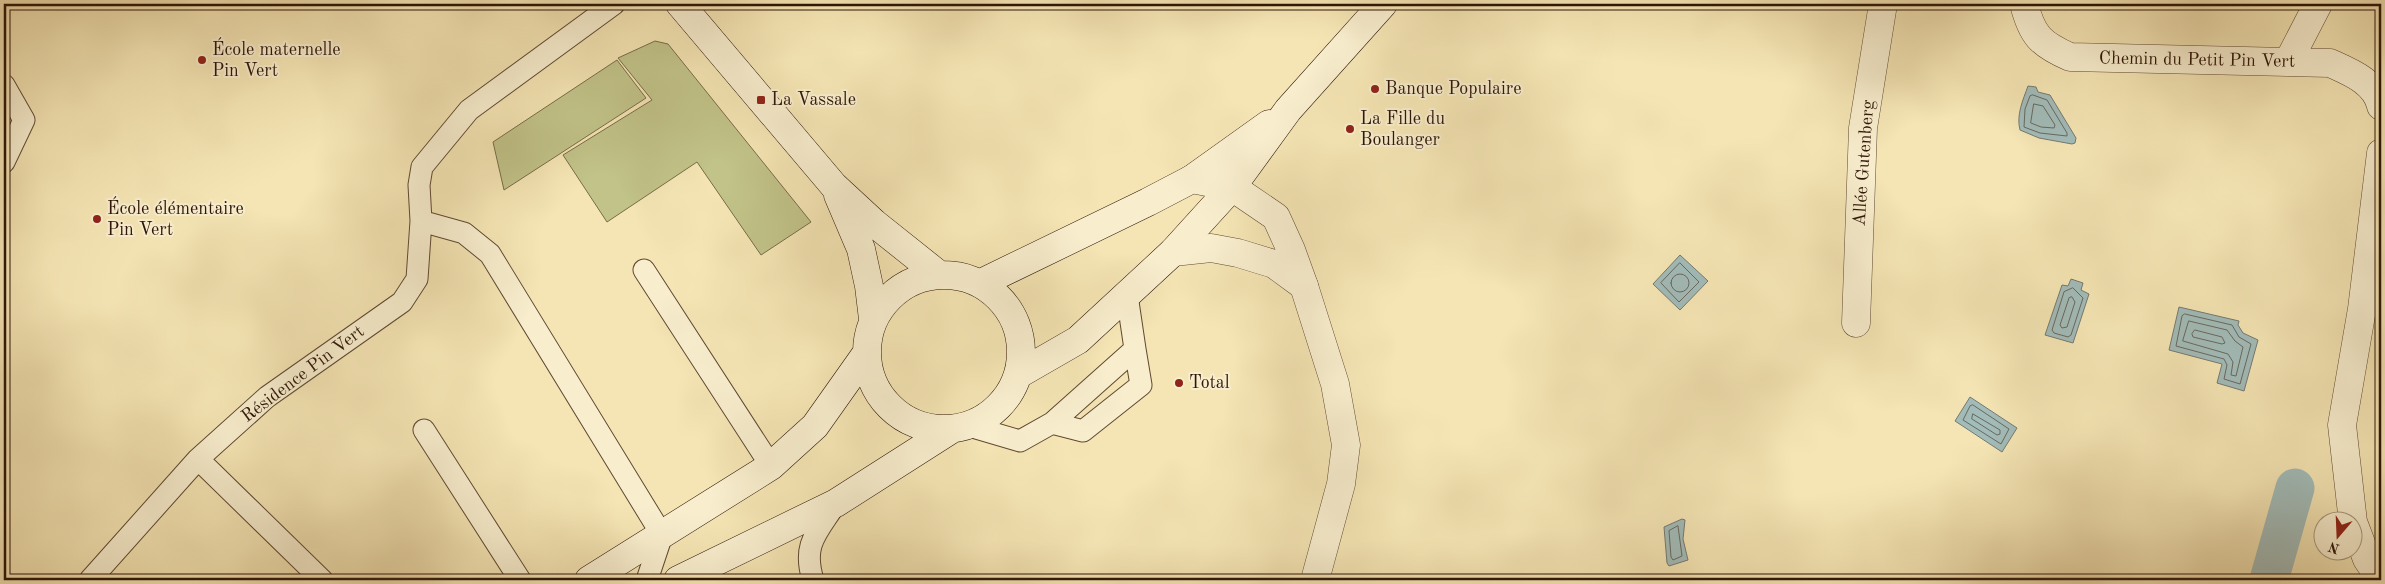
<svg xmlns="http://www.w3.org/2000/svg" width="2385" height="584" font-family="'Old Standard TT',serif">
<rect width="100%" height="100%" fill="#f5e5b4"/>
<filter id="stains"><feTurbulence type="fractalNoise" baseFrequency=".004" numOctaves="4"/><feColorMatrix values="0 0 0 0 .2 0 0 0 0 .09 0 0 0 0 .02 0 0 0 .5 -.17"/></filter>
<radialGradient id="worn" r=".72"><stop offset=".6" stop-color="#630" stop-opacity="0"/><stop offset="1" stop-color="#630" stop-opacity=".3"/></radialGradient>
<path fill="#c1c389" stroke="#786c48" d="M655 41 668 44 811 222 761 255 697 162 607 222 563 155 652 100 618 58Z
M617 60 646 98 504 190 493 142Z"/>
<path fill="#a2bcb9" stroke="#747972" d="M2028 86 2036 87 2038 92 2050 95 2076 138 2075 143 2072 144 2039 138 2020 130C2016 115 2023 100 2028 86Z
M1680 255 1708 281 1680 310 1653 284Z
M2071 279 2083 283 2081 290 2089 294 2073 343 2045 335 2062 285 2068 286Z
M2179 307 2239 321 2238 325 2243 333 2258 340 2244 391 2217 383 2222 364 2169 350Z
M1970 397 2017 428 2002 452 1955 421Z
M1682 519 1685 520 1683 539 1688 560 1669 566 1667 563 1664 527Z"/>
<g fill="none" stroke-linecap="round" stroke-linejoin="round">
<path stroke="#686860" stroke-width="1" d="M2033 95 2047 100 2067 133V136L2040 133 2024 127 2025 109 2030 96Z
M2034 104 2043 106 2055 125 2054 128 2041 127 2031 123Z
M1680 263 1699 282 1679 302 1661 283Z
M1671 283a9 9 0 1 1 18 0a9 9 0 1 1-18 0Z
M2073 288 2083 298 2071 335 2068 337 2054 333 2052 330 2064 292Z
M2072 297 2075 302 2067 327 2062 328 2060 325 2069 298Z
M2185 314 2232 325 2239 337 2251 344 2240 384 2224 379 2227 365 2224 359 2176 346 2182 316Z
M2189 321 2227 330 2235 341 2243 347 2236 376 2231 375 2233 362 2228 354 2183 341Z
M2195 330 2222 337 2225 343 2222 344 2193 337 2192 334Z
M1973 405 2009 429 2001 444 1963 420 1970 406Z
M1973 414 2000 430V434L1997 435 1972 419Z
M1678 526 1682 556 1673 560 1671 557 1669 531Z"/>
<path stroke="#a2bcb9" stroke-width="39" d="M2269 580 2295 488"/>
<g stroke="#604932" stroke-width="23">
<path id="service" d="M4 85 24 120 4 162
M421 221 464 233 490 254 662 535 647 580
M644 270 771 466
M1052 423 1083 431 1141 385 1135 349
M969 426 1020 441 1052 423 1135 349 1127 295
M424 430 520 580
M198 459 322 580
M90 580 198 459 267 397 402 302 417 279 421 221 419 185 422 167 469 110 614 4
M813 580C802 544 817 533 836 503"/>
</g>
<g stroke="#604932" stroke-width="29">
<path id="minor" d="M2024 4C2032 35 2040 44 2070 57L2330 63C2350 72 2376 82 2381 106
M2288 62 2318 4
M1304 286 1335 384 1346 445 1341 484 1315 580
M1856 323 1863 128 1883 4
M2381 580 2367 559 2353 522 2342 425 2362 309 2381 153"/>
</g>
<g stroke="#604932" stroke-width="29">
<path id="tertiary" d="M1192 179 1232 187 1276 217 1291 250 1304 286
M1173 252 1211 248 1238 253 1274 264 1304 286"/>
</g>
<g stroke="#2e1507" stroke-width="29">
<path id="secondary" d="M680 4 834 186 874 223 938 274
M838 195 861 249 869 286 873 319
M867 352a77 77 0 1 1 154 0a77 77 0 1 1-154 0Z
M981 283 1148 202 1192 179 1269 124
M1019 374 1078 340 1173 252 1232 187 1288 110 1383 4
M589 580 771 466 815 426 866 354
M678 580 836 503 952 429"/>
</g>
<use href="#service" stroke="#f8eece" stroke-width="21"/>
<use href="#minor" stroke="#f8eece" stroke-width="28"/>
<use href="#tertiary" stroke="#f8eece" stroke-width="28"/>
<use href="#secondary" stroke="#f8eece" stroke-width="28"/>
</g>
<g fill="#8f2418" stroke="#f8eece" stroke-width="2">
<circle cx="202" cy="60" r="5"/>
<circle cx="1375" cy="89" r="5"/>
<rect x="756" y="95" width="10" height="10" rx="2.5"/>
<circle cx="1350" cy="129" r="5"/>
<circle cx="97" cy="219" r="5"/>
<circle cx="1179" cy="383" r="5"/>
</g>
<g text-anchor="middle" dominant-baseline="central" stroke-width="4" stroke-linejoin="round" paint-order="stroke">
<g font-size="18" fill="#2e1507" stroke="#f8eece" text-anchor="start">
<text x="212" y="50">École maternelle<tspan x="212" dy="21">Pin Vert</tspan></text>
<text x="1385" y="89">Banque Populaire</text>
<text x="771" y="100">La Vassale</text>
<text x="1360" y="119">La Fille du<tspan x="1360" dy="21">Boulanger</tspan></text>
<text x="107" y="209">École élémentaire<tspan x="107" dy="21">Pin Vert</tspan></text>
<text x="1189" y="383">Total</text>
</g>
<g font-size="18" fill="#2e1507" stroke="#f8eece">
<text transform="translate(2197 60) rotate(1)">Chemin du Petit Pin Vert</text>
<text transform="translate(1864 163) rotate(-86)">Allée Gutenberg</text>
<text transform="translate(303 374) rotate(-37)">Résidence Pin Vert</text>
</g>
</g>
<rect width="2385" height="584" fill="none" stroke="#f5e5b4" stroke-width="20"/>
<rect x="5" y="5" width="2375" height="574" fill="none" stroke="#2e1507" stroke-width="2.5"/>
<rect x="10" y="10" width="2365" height="564" fill="none" stroke="#2e1507"/>
<g transform="translate(2338 536) rotate(199)"><circle r="24" fill="#f8eece" stroke="#a7977e"/>
<path d="M0-4L9 19L0 12L-9 19Z" fill="#8f2418"/>
<text y="-8" font-size="14" font-weight="bold" text-anchor="middle" fill="#2e1507">N</text>
</g>
<rect width="100%" height="100%" filter="url(#stains)"/>
<rect width="100%" height="100%" fill="url(#worn)"/>
</svg>
